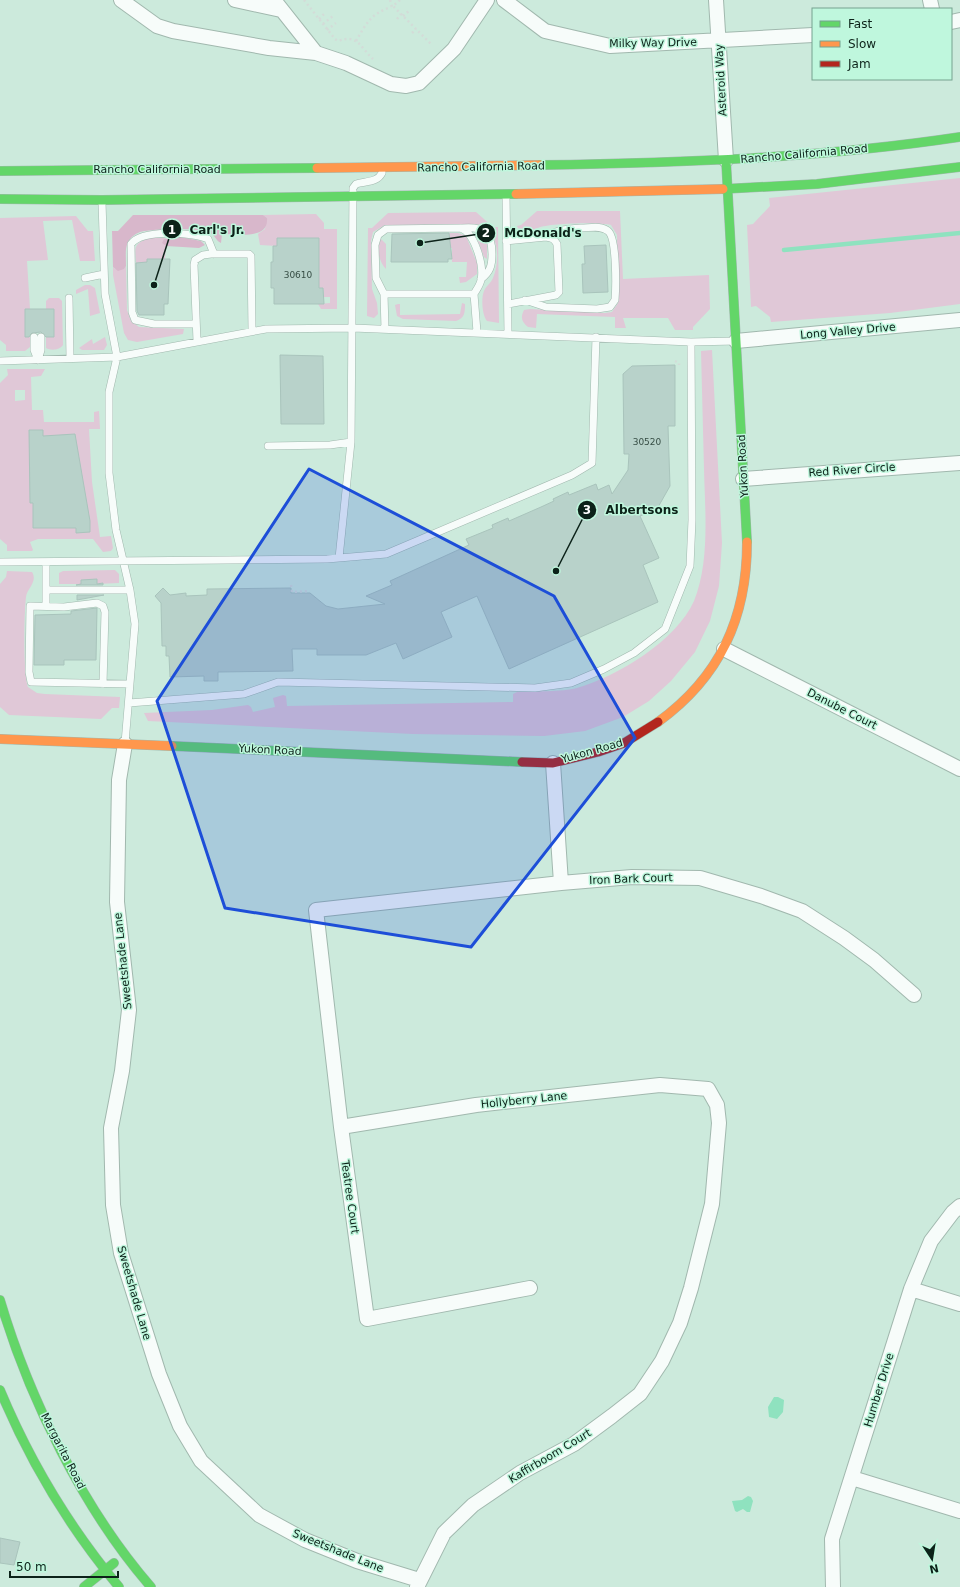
<svg xmlns="http://www.w3.org/2000/svg" width="960" height="1587" font-family="'DejaVu Sans',sans-serif">
<rect width="100%" height="100%" fill="#cceadc"/>
<path fill="#e0c8d7" fill-rule="evenodd" d="M960 178V304L890 313 771 322 770 317 756 306 751 307 747 225 753 224 770 206 769 198Z
M537 211H620L623 279 709 275 710 309 693 327V330H675L668 318H623L626 328H615V317L537 314 536 328 528 327C522 322 520 318 524 310L530 309 605 313 612 312 618 303V296L617 235 611 225C599 222 549 223 538 228 531 230 529 234 521 233L517 226 521 225Z
M476 212 493 227H498L499 323 487 321C482 315 481 298 484 291 486 286 491 283 493 278 501 259 499 227 475 224L385 225 373 232 371 241 372 289 377 303 378 314 374 318 367 316 368 228H372L388 213Z
M316 214 324 223V229H337V309H321L318 304 330 303V297H324L323 288H319V238H277V246L260 245 258 234 265 229 267 218 263 215Z
M76 216 88 231H93L95 261H80L72 220 43 221 48 260 27 261 30 309 25 310V337H30V347L25 351H6V345L0 340V218Z
M448 233H458L466 236 477 263V274L466 282 460 283 459 277H466L467 262H452V248H449Z
M475 233 482 235 487 242V259L484 257Z
M149 238H167L164 239V243L166 246 165 259H148L147 263H136C135 247 133 244 149 238Z
M381 239 386 244V269C379 262 376 249 381 239Z
M126 266 127 310 131 321 139 327 184 329 183 334 137 342 128 340 124 333 113 275V267L115 269H124Z
M85 285H90L95 288 100 313 90 316 88 289 76 294V290Z
M49 298H59L62 301 63 345C60 350 51 351 46 348V337H54L46 309V301Z
M462 303 465 304C465 312 465 318 456 321L403 319 397 316 395 305 398 304H400V315L460 314Z
M105 337 107 345 104 350H82L79 348 92 339 93 344Z
M712 350 722 543 719 586 710 621 695 652 671 681 649 701 623 717 585 731 544 736 413 734 148 721 144 713 212 710 248 705 251 707 253 712 275 707 273 698 283 695 286 696 287 706 513 702V694L517 692C534 691 562 692 577 688 618 676 676 641 694 601 710 562 705 511 704 469 703 430 702 390 701 351Z
M7 369H45L41 376 31 377 32 410H43L44 422H94V412L99 411 100 429H89L92 482 100 537 111 536 113 548 111 551 103 552 93 539H38L30 542 33 550 32 551H7V545L0 539V383L8 375ZM15 390H25V400L15 401Z
M115 570 119 574V583L97 584V579L81 584H59V573L63 571Z
M7 571 32 572C38 582 27 588 26 597 24 614 23 673 28 687L37 693 45 694 120 697 119 708H112L101 719 9 715 0 707V584L6 577Z"/>
<path fill="#d8b7cb" d="M133 215H263L267 218C269 240 237 234 222 234L221 243C216 241 215 235 210 233 197 227 154 229 140 232 123 239 126 251 126 266L124 269 118 271 113 267 112 231H118Z
M180 237 201 241 205 245 199 248 166 246 162 243 164 239Z"/>
<path fill="#8fe2bf" d="M774 1397H778L784 1400 783 1412 777 1419 769 1417 768 1407Z
M748 1496 751 1497 753 1501 750 1512H747L743 1509 737 1512 735 1511 732 1501 742 1500Z"/>
<g fill="none" stroke-linecap="round" stroke-linejoin="round">
<path stroke="#8fe2bf" stroke-width="4.5" d="M784 250 960 233"/>
</g>
<path fill="#b8d2ca" stroke="#a9c4bc" d="M449 233 452 259H448V262H391L392 234Z
M277 238H319V288H323L324 304H274V288H271V262H273V246H277Z
M606 245 608 292 583 293 582 264H585L584 246Z
M147 259H170L168 304H164V315H139L137 311 136 263 147 262Z
M25 309H54V337H46L41 332 32 333 29 337H25Z
M280 355 323 356 324 424H281Z
M675 365V426H668L670 486 657 509 640 516 659 558 643 565 658 602 509 669 477 596 441 612 452 637 403 659 396 643 366 655H317V649H292L293 671 218 672V681H204V676L170 677 169 656H166V646H162L161 603 155 596 163 588 170 595 186 593V596L207 595V589L291 588V593H310L326 606 338 609 385 604 366 596 392 585 390 581 469 545 466 539 493 528 492 525 508 518 509 521 541 507 554 501 553 499 568 492 569 495 596 484 598 490 609 485 612 494 628 470 629 454H624L623 374 632 366Z
M29 430H43V436L75 434 90 521V532L76 533V528H33V503H30Z
M97 579V584L103 583V585H76L81 584V580Z
M77 595H104L77 600Z
M97 608 96 660H64V665H34L35 615 71 614V611Z
M0 1538 20 1542 14 1565 0 1563Z"/>
<g fill="none" stroke-linecap="round" stroke-linejoin="round">
<g stroke="#a1b8ae" stroke-width="8">
<path id="lane" d="M506 195 508 333
M102 202 105 294 117 357 109 392V473L116 530 130 590 135 624 125 743
M462 228C483 226 492 232 492 254 492 266 490 272 481 279
M506 241 546 237C553 238 554 239 557 244L559 292 556 295 508 304
M85 278 104 274
M384 294 376 278 375 245 378 235 386 229 460 228C475 232 484 266 481 280 480 285 477 289 474 294
M69 298 70 358
M525 300 546 307 597 309 610 307 615 300C616 288 617 238 608 231 601 225 590 228 581 228 568 229 558 229 546 237
M196 324H154L135 320 132 312 131 244C142 229 193 232 208 239L214 254
M385 329 384 294H474L477 332
M34 337V350L38 360
M197 341 194 265 195 260 203 255 211 254H249L251 256 252 330
M38 360 41 350V337
M0 361 117 357 266 329 353 328 691 342 736 341
M268 446 330 445 351 442
M339 558 351 442 353 188 356 184C365 181 377 183 382 173
M0 562 327 559 386 554 572 475 592 463 596 337
M46 562V606
M47 590H130
M103 684 105 612 103 606 97 603 64 607 30 606 29 672 31 682 130 684
M129 703 244 694 278 682 535 688 571 683 604 669 634 653 665 629 690 566 692 520 691 342"/>
</g>
<g stroke="#a1b8ae" stroke-width="16">
<path id="street" d="M121 0 157 26 173 31 269 48 316 53 346 63 391 84 406 86 419 83 454 49 487 0
M235 0 281 10
M274 0 316 53
M504 0 545 31 610 46 813 35
M716 0 726 160
M930 0 932 9
M951 22 960 20
M736 341 960 320
M743 479 960 463
M724 649 960 769
M125 744 119 780 117 902 129 1010 122 1071 111 1128 113 1205 121 1253 159 1374 180 1426 201 1461 259 1515 305 1540 357 1561 419 1580
M553 763 561 883
M341 1127 476 1105 660 1085 708 1089 717 1105 719 1123 712 1204 691 1288 680 1323 662 1361 640 1394 612 1416 574 1444 520 1473 473 1505 444 1533 417 1587
M530 1288 367 1319 341 1127 316 910 561 883 632 877 700 878 761 896 802 911 844 938 874 960 914 995
M911 1289 960 1304
M852 1478 960 1511
M833 1587 832 1539 911 1289 931 1241 953 1212 960 1206"/>
</g>
<g stroke="#a1b8ae" stroke-width="10">
<path id="fast" d="M726 160 747 542
M540 165C681 163 821 158 960 137
M0 171 317 168
M723 189 817 184 960 167
M0 199 102 200 516 194
M172 746 522 762
M0 1300C29 1398 83 1509 151 1587
M0 1390C30 1462 69 1527 119 1587
M84 1587 114 1563"/>
</g>
<g stroke="#a1b8ae" stroke-width="10">
<path id="slow" d="M317 168 540 165
M516 194 723 189
M658 722C720 677 747 618 747 542
M0 739 172 746"/>
</g>
<g stroke="#a1b8ae" stroke-width="10">
<path id="jam" d="M522 762 553 763 598 752 624 743 658 722"/>
</g>
<path stroke="#d3dcd8" stroke-width="2.5" stroke-dasharray="2 3" stroke-linecap="butt" d="M304 0 335 39 338 41C358 34 360 47 373 59
M390 0 392 7
M400 0 393 6 432 45
M403 16 410 10
M319 19 324 14
M397 19 401 14
M323 24 333 16
M327 30 336 23
M412 33 416 29
M356 41C367 22 371 14 391 7
M675 361 679 363V365
M291 585 292 592 310 591"/>
<use href="#lane" stroke="#f7fcfa" stroke-width="7"/>
<use href="#street" stroke="#f7fcfa" stroke-width="14"/>
<use href="#fast" stroke="#63d668" stroke-width="9"/>
<use href="#slow" stroke="#ff974d" stroke-width="9"/>
<use href="#jam" stroke="#b3261e" stroke-width="9"/>
</g>
<path fill="#1d4ed8" fill-opacity="0.2" stroke="#1d4ed8" stroke-width="3" stroke-linejoin="round" d="M309 469 554 596 635 738 471 947 225 908 157 701Z"/>
<g text-anchor="middle" dominant-baseline="central" stroke-width="3" stroke-linejoin="round" paint-order="stroke">
<g font-size="9" fill="#374e45">
<text x="298" y="275">30610</text>
<text x="647" y="442">30520</text>
</g>
<g font-size="11" fill="#0c2219" stroke="#bff7dd">
<text transform="translate(653 43) rotate(-1)">Milky Way Drive</text>
<text transform="translate(721 80) rotate(-93)">Asteroid Way</text>
<text transform="translate(804 154) rotate(-5)">Rancho California Road</text>
<text transform="translate(481 167) rotate(-1)">Rancho California Road</text>
<text x="157" y="169">Rancho California Road</text>
<text transform="translate(848 331) rotate(-5)">Long Valley Drive</text>
<text transform="translate(743 466) rotate(-93)">Yukon Road</text>
<text transform="translate(852 470) rotate(-4)">Red River Circle</text>
<text transform="translate(842 709) rotate(27)">Danube Court</text>
<text transform="translate(270 750) rotate(3)">Yukon Road</text>
<text transform="translate(592 751) rotate(-16)">Yukon Road</text>
<text transform="translate(631 879) rotate(-2)">Iron Bark Court</text>
<text transform="translate(123 961) rotate(-96)">Sweetshade Lane</text>
<text transform="translate(524 1100) rotate(-6)">Hollyberry Lane</text>
<text transform="translate(350 1197) rotate(82)">Teatree Court</text>
<text transform="translate(134 1293) rotate(74)">Sweetshade Lane</text>
<text transform="translate(879 1390) rotate(-73)">Humber Drive</text>
<text transform="translate(63 1451) rotate(63)">Margarita Road</text>
<text transform="translate(550 1456) rotate(-31)">Kaffirboom Court</text>
<text transform="translate(338 1551) rotate(22)">Sweetshade Lane</text>
</g>
</g>
<path fill="none" stroke="#0c2219" stroke-width="1.5" d="M154 285L172 229M420 243L486 233M556 571L587 510"/>
<g fill="#0c2219" stroke="#bff7dd" stroke-width="1.5">
<circle cx="154" cy="285" r="4"/>
<circle cx="420" cy="243" r="4"/>
<circle cx="556" cy="571" r="4"/>
<circle cx="172" cy="229" r="10"/>
<circle cx="486" cy="233" r="10"/>
<circle cx="587" cy="510" r="10"/>
</g>
<g font-size="12" text-anchor="middle" font-weight="bold" fill="#fff">
<text x="172" y="234">1</text>
<text x="486" y="237">2</text>
<text x="587" y="514">3</text>
</g>
<g font-size="12" text-anchor="middle" font-weight="bold" fill="#0c2219" stroke="#bff7dd" stroke-width="3" stroke-linejoin="round" paint-order="stroke">
<text x="217" y="234">Carl's Jr.</text>
<text x="543" y="237">McDonald's</text>
<text x="642" y="514">Albertsons</text>
</g>
<rect x="812" y="8" width="140" height="72" fill="#bff7dd" stroke="#77a28f"/>
<rect x="820" y="21" width="20" height="6" fill="#63d668" stroke="#77a28f"/>
<text x="848" y="28" font-size="12" fill="#0c2219">Fast</text>
<rect x="820" y="41" width="20" height="6" fill="#ff974d" stroke="#77a28f"/>
<text x="848" y="48" font-size="12" fill="#0c2219">Slow</text>
<rect x="820" y="61" width="20" height="6" fill="#b3261e" stroke="#77a28f"/>
<text x="848" y="68" font-size="12" fill="#0c2219">Jam</text>
<g transform="translate(932 1559) rotate(168)" stroke="#bff7dd" stroke-width="3" paint-order="stroke">
<path d="M0-3L7 15L0 10L-7 15Z" fill="#0c2219"/>
<text y="-6" font-size="11" font-weight="bold" text-anchor="middle" fill="#0c2219">N</text>
</g>
<path d="M10 1571v6h108v-6" fill="none" stroke="#0c2219" stroke-width="2"/>
<text x="16" y="1571" font-size="12" fill="#0c2219" stroke="#bff7dd" stroke-width="3" paint-order="stroke">50 m</text>
</svg>
